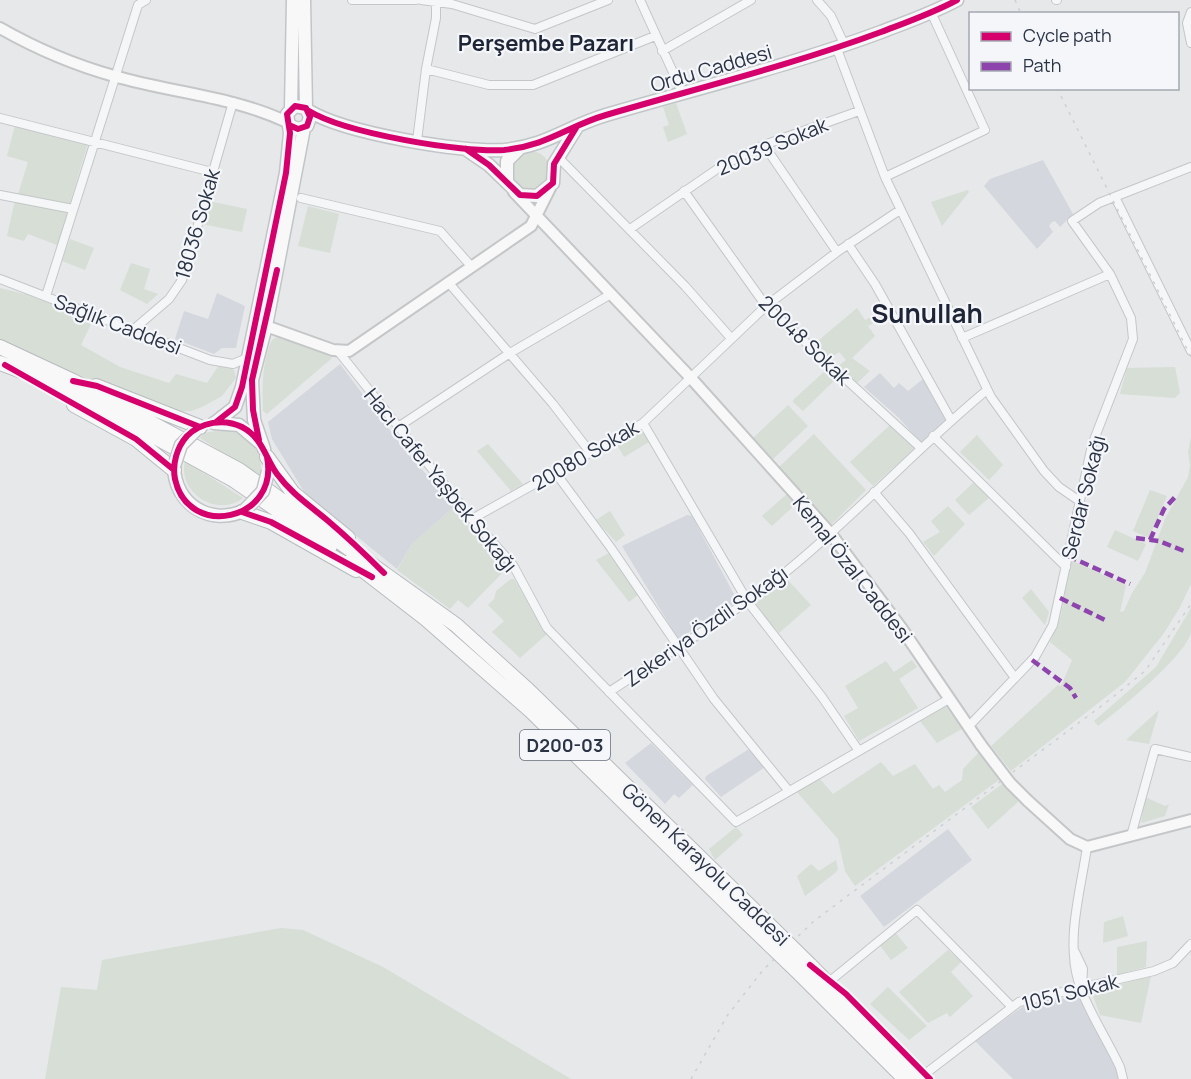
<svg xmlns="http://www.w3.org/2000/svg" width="1191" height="1079" font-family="Manrope,sans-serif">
<rect width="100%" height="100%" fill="#e6e8ea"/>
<path fill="#d4d7dd" d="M1043 160 1073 214 1060 227 1055 221 1052 222 1049 226 1053 232 1037 249 984 186 990 179Z
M217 293 245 306 236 348H222L214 354 175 339 184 311 208 319Z
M340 364 407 453 455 506 412 544 397 569 306 495 272 439 268 422Z
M880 373 894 388 899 383 908 391 923 379 948 420 922 444 899 418 864 387Z
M687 515 692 516 736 598 735 603 678 639 622 546Z
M651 743 693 785 679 798 674 794 665 804 625 763Z
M749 749 752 750 765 767 721 797 705 779 706 776Z
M948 829 972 860 884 927 860 896Z
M1082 997 1115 1060 1119 1079H1013L975 1041 1025 1005 1050 999Z"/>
<path fill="#d6ded6" d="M676 103 687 134 668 142 663 127 669 125 663 107Z
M15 125 88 143 69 206 18 194 28 162 7 156Z
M510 171a20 20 0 1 1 40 0a20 20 0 1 1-40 0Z
M968 190 969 192 942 226 931 202Z
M15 200 64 210 68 215 57 245 28 234 24 241 7 236Z
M208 201 247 209 242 232 202 224Z
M308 206 339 214 330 253 298 246Z
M70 239 94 248 85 270 62 261Z
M131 263 150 269 144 289 158 294 147 304 120 290Z
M0 288 28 295 93 320 81 345 120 367 169 383 176 374 207 383 219 365 234 370 236 378 222 396 202 407 191 411 172 412 99 382 74 377 0 343Z
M857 308 865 320 883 311 885 317 868 326 875 336 852 358 870 371 857 383 838 366 846 360 839 352 829 359 813 345Z
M277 337C298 340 315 344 332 358L267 414 263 411C262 387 262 362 272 340Z
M1175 367 1180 393 1175 398 1120 394 1127 368Z
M825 371H830L838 377 803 411 793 402 794 399Z
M788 405 808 426 773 459 753 438Z
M890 425 916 447 873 486 850 462Z
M641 428 649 442 624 457 616 443Z
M227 429C247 433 267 453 259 476L200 438 204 433Z
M814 434 866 490 832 524 779 467Z
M977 435 1003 465 989 480 960 452Z
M1191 437V584L1179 609 1164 633 1125 682 1011 771 991 746 1058 685 1061 686 1072 660 1050 642 1061 615 1071 560 1126 585 1120 612 1124 611 1132 593 1145 573 1165 519 1188 477 1190 465 1188 452Z
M488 444 523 484 511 491 477 451Z
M185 461 243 498C218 518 177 493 185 461Z
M973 483 990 497 969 515 955 500Z
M1150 490 1167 496 1149 538 1133 531Z
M787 494 796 504 772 526 762 516Z
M455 506 509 566 468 608 458 600 450 609 397 570 412 544Z
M948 506 965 524 934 556 923 542 940 532 931 521Z
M610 511 625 535 616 542 596 520Z
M1115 530 1146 544 1138 561 1107 547Z
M609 553 639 594 629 602 596 560Z
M786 578 811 605 779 633 755 604Z
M511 579H514L547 634 520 658 492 632 504 621 488 605 494 599 496 591Z
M1031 589 1049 612 1045 625 1022 598Z
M1191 608C1191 616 1191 625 1191 632 1186 656 1119 710 1098 726L1094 721 1156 667Z
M912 660 917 667 899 679 918 708 859 741 844 716 858 708 845 686 886 661 894 672Z
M945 706 962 729 937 743 920 721Z
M1159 710 1149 744 1126 740Z
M979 752 1000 779 855 886 845 871 838 839 796 791 820 779 833 794 881 762 893 776 915 764 933 789 939 785 945 792 962 780 963 769Z
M1005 782 1018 802 988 829 971 807Z
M1145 797 1165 806 1169 804 1165 816 1141 823Z
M736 827 743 835 715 860 709 849Z
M836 860 838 869 835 873 805 896 797 876 811 864 819 871Z
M1123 916 1128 936 1103 943 1104 922Z
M281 928 303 930 383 967 571 1079H45L61 987 97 990 102 960Z
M894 931 908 948 891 960 878 943Z
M1147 941 1146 967 1117 975V947Z
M948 950 961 962 951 972 973 996 950 1017 947 1013 928 1023 899 992Z
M1151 976 1141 1023 1100 1015 1093 996 1095 991Z
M888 987 927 1026 909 1040 870 1004Z"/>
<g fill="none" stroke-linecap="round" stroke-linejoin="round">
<g stroke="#c4c6c8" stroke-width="10">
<path id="street" d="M352 0H416
M421 0 452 4 535 29 608 0
M640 0 682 92
M817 0 831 16 845 46
M1056 0H1057
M1191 12 1187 23 1191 43
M837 49 885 177 991 397 1044 471 1059 487 1078 500
M662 51 751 0
M426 69 489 85H533L655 36
M0 118 212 172
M417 141 426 69 436 18V0
M764 145 837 252
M558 157 685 286 730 337
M885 177 985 130 931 12
M684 191 766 306 920 447
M0 195 73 209
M1115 197 1191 351
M301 198 440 231 471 266
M630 229 723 165 764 145 859 111
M848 244 875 284 951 420
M0 279 210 360 233 364 247 358
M448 282 553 404 590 452
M46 296 138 5 146 0
M134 329 169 299 182 280 233 102
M962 338 1110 274
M338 351 472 519 513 565 547 628 736 822 949 699
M643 423 748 602 822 697 859 751
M398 427 510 353 611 294
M933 436 1066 567
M555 472 611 548 714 699 788 790
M874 492 909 533 1015 678
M472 519 643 423 766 306 837 252 900 210
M609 692C669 652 732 616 787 571 857 514 918 447 987 390
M968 727 1035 657 1053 625 1092 445 1133 339 1131 318 1110 274 1072 221 1099 203 1191 167
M1131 836 1155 749 1191 757
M1087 847C1081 889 1066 938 1078 980 1085 1006 1108 1041 1120 1067L1123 1079
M1075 952 1083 969 1082 988
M830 981 917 910 1012 1007
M925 1074 1019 1002 1154 971 1173 963 1191 944"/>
</g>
<g stroke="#c4c6c8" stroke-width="14">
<path id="secondary" d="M0 28C35 48 75 65 114 76 172 93 232 96 287 122
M514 192 690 377 831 534 902 629 981 745
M266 326 333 350 349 351 531 226 550 188
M1028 801 1070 839 1087 847 1191 820"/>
</g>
<g stroke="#c2c5c8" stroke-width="15">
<path id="primary" d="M304 0 306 108
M291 108 293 0
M309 111C345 133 461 153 504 150 547 146 568 126 606 115 698 88 792 65 881 32 907 22 933 13 957 0
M467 150 489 165 520 195 537 196 553 183 554 164 577 127
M507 181V161L520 148
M216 422 235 407 242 387 286 173 290 133 287 114 295 106 306 108 310 117 307 126 298 129 289 125
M214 423 239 425 259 442
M264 449 254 420 252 380 266 326 304 128
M174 466C174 504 211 527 245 510"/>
</g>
<g stroke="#b8bbbf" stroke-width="16">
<path id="highway" d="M0 347 73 381 239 470 456 625 528 690 759 915
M0 363 43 379 155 437 232 479 330 546
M96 386 200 427
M74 405 136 439 174 470
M267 457 293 493 348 538
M242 512 271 522 356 570
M351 561 426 619 531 711 748 924
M810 965 922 1079
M800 974 905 1079"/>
</g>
<use href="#street" stroke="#f5f6f7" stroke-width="8"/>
<use href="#secondary" stroke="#f8f8f8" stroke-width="10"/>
<use href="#primary" stroke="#f8f8f8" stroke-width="12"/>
<use href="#highway" stroke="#f8f8f8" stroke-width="14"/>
<path stroke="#cecfd2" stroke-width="1.5" stroke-dasharray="3 6" stroke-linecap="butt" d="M1015 0 1021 14
M1057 88 1191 357
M691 1079 727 1016 763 970 814 921 1108 701 1145 671 1191 604"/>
<g stroke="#c4c6c8" stroke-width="14" stroke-linecap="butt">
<path id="secondary-bridge" d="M981 745 1010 783 1028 801"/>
</g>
<g stroke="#c2c5c8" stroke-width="15" stroke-linecap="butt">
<path id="primary-bridge" d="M174 466 181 445 197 429
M245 510 263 491 268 471"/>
</g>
<g stroke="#b8bbbf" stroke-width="16" stroke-linecap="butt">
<path id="highway-bridge" d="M759 915 810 965
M748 924 800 974"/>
</g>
<use href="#secondary-bridge" stroke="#f8f8f8" stroke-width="10"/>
<use href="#primary-bridge" stroke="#f8f8f8" stroke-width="12"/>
<use href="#highway-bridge" stroke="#f8f8f8" stroke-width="14"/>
<path stroke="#8e44ad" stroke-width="4.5" stroke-dasharray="9 4.5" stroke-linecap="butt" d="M1136 538 1159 541 1184 551
M1150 540 1164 509 1176 496
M1068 556 1130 584
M1060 598 1107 621
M1032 660 1070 688 1076 698"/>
<g stroke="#f4f6f9" stroke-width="10">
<path id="cycleway" d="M309 111C345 133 461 153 504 150 547 146 568 126 606 115 698 88 792 65 881 32 907 22 933 13 957 0
M466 149 489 165 520 195 537 196 553 183 554 164 576 128
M5 365 136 439 174 470
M73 381 97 386 200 427
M216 422 235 407 242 387 286 173 290 133 287 114 295 106 306 108 310 117 307 126 298 129 289 125
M259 440 253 410 252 380 277 270
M267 457C280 521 188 540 175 479 172 464 177 447 187 436 201 422 224 418 242 427 262 437 265 457 277 474 291 493 309 505 327 520 347 537 366 555 384 573
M242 512 271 522 372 577
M810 965 846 994 930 1079"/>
</g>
<use href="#cycleway" stroke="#d6006c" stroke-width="6"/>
</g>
<g text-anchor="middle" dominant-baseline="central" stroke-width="4.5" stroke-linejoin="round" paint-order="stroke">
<rect fill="#f4f6f9" stroke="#676e7b" stroke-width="1.5" x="520" y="730" width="90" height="30" rx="4.5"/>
<g font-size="18" font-weight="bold" fill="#2b3445">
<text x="565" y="745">D200-03</text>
</g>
<g font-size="20" fill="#2b3445" stroke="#f4f6f9">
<text transform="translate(711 68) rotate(-16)">Ordu Caddesi</text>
<text transform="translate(772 146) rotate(-23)">20039 Sokak</text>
<text transform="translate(197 224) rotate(-74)">18036 Sokak</text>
<text transform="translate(118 324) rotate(21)">Sağlık Caddesi</text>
<text transform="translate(805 340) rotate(44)">20048 Sokak</text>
<text transform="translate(585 455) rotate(-30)">20080 Sokak</text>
<text transform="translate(441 480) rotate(51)">Hacı Cafer Yaşbek Sokağı</text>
<text transform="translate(1083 497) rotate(-76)">Serdar Sokağı</text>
<text transform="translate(853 569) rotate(52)">Kemal Özal Caddesi</text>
<text transform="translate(706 626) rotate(-35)">Zekeriya Özdil Sokağı</text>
<text transform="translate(706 864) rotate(44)">Gönen Karayolu Caddesi</text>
<text transform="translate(1070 992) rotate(-14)">1051 Sokak</text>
</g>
<g font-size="22" font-weight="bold" fill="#1d2536" stroke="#f4f6f9">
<text x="546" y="43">Perşembe Pazarı</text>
</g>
<g font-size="26" font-weight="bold" fill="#1d2536" stroke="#f4f6f9">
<text x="927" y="313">Sunullah</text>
</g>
</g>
<rect x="969" y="12" width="210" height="78" fill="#f4f6f9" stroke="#a4a8b1" stroke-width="1.5"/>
<rect x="981" y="32" width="30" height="9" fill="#d6006c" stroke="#a4a8b1" stroke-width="1.5"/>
<text x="1023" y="42" font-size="18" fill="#2b3445">Cycle path</text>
<rect x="981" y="62" width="30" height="9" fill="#8e44ad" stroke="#a4a8b1" stroke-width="1.5"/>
<text x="1023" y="72" font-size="18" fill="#2b3445">Path</text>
</svg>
